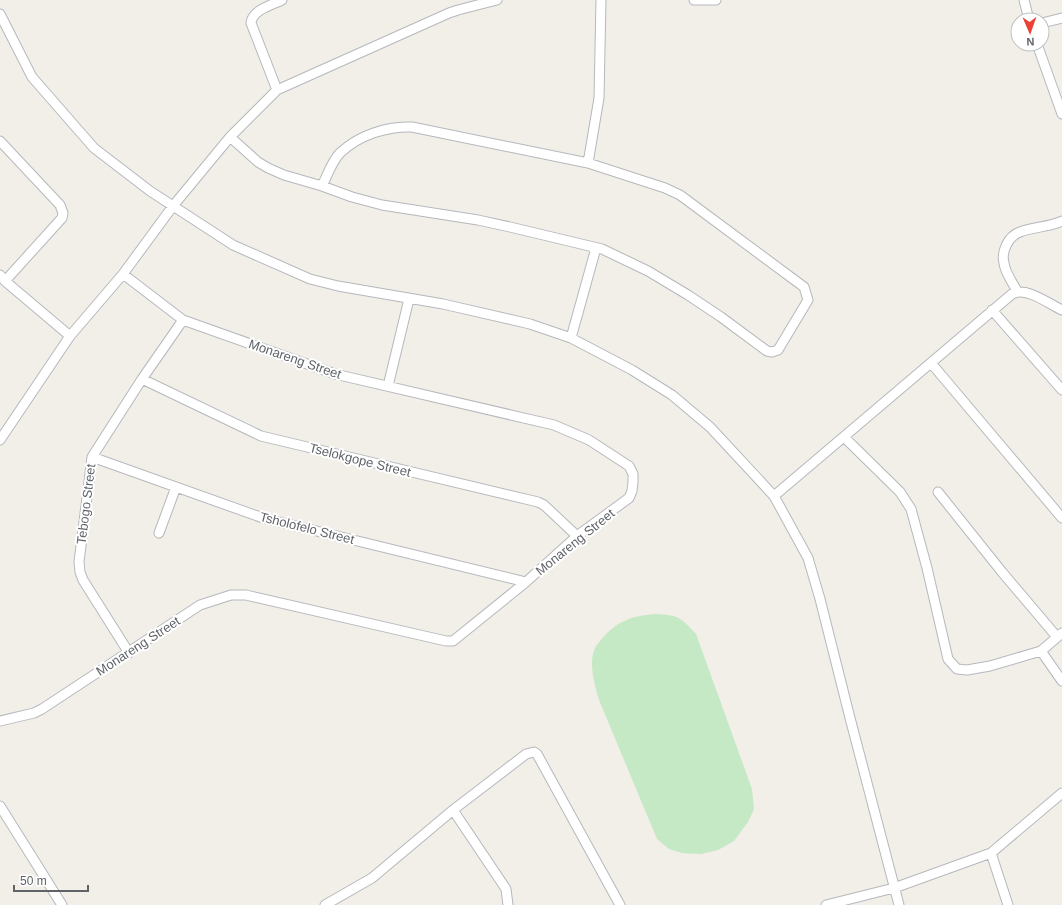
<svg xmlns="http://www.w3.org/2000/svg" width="1062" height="905" font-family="Helvetica,sans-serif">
<rect width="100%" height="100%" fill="#f1efe8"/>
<path fill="#c5e8c5" d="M655 614C679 615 680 617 696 634L752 789 754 809 748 822 734 841 718 850 701 854 682 853 669 849 657 839 599 700C595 686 588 663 595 648 596 645 599 643 601 640 616 621 632 616 655 614Z"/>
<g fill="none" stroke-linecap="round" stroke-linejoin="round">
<g stroke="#b5b8bc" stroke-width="11">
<path id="street" d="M694 0H716
M1024 0 1029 20
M0 14 32 77 94 148 150 191 233 245 310 279 338 286 443 304 530 324 571 338 632 370 672 395 710 427 774 496 808 558 820 599 850 718 899 905
M1042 23 1062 18
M1037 44 1062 114
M277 90 251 23C252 10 272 5 282 0
M230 137 277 90 449 13 458 10 497 0
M0 141 60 205 63 213 62 218 5 281
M588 163 599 98 601 0
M0 275 5 281 70 336
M1017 291C1013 283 1005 273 1004 263 1001 252 1008 236 1020 232 1033 227 1049 227 1062 221
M992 310 1062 390
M571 338 596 248
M931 363 1062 518
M142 379 261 436 538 502 544 505 577 536
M388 386 409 299
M844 437 900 492 911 509 927 568 948 659 957 669 967 670 990 666 1041 651 1062 633
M0 440 70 336 123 274 173 206 230 137 258 162 268 168 284 175 322 186 352 197 382 205 478 220 510 227 602 249 648 271 688 295 721 317 767 351 772 352 778 350 808 300 804 287 680 195 665 188 588 163 412 127C387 126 359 135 340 153 332 161 327 176 322 186
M92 457 263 518 526 582
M938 492 1002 572 1057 637
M774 496 1012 294C1026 286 1049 304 1062 310
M159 533 176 487
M1041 651 1062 681
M129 653 83 580 80 572 79 562 92 457 142 379 183 320
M0 721 34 713 42 709 200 605 231 595H246L446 641H453L526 582 577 536 629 498 632 491 633 482V474L629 466 589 440 554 425 335 374 183 320 123 274
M0 806 62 905
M453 810 506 889 508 905
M991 853 1008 905
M325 905 372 878 453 810 526 754 534 752 537 754 620 905
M826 905 894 888 991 853 1062 793"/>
</g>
<use href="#street" stroke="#fff" stroke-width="9"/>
</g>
<g text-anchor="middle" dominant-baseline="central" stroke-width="4" stroke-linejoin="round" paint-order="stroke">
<g font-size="13" fill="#5f6368" stroke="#fff">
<text transform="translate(295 359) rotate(19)">Monareng Street</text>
<text transform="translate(360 460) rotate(14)">Tselokgope Street</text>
<text transform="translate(86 504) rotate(-83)">Tebogo Street</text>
<text transform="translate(307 528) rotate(14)">Tsholofelo Street</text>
<text transform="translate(575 542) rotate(-39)">Monareng Street</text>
<text transform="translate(138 646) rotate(-33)">Monareng Street</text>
</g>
</g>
<g transform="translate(1030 32) rotate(178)"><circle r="19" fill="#ffffff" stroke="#bfc1c3"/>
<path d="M0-3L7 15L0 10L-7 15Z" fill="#ea4335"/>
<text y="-6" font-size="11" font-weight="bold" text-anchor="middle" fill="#5f6368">N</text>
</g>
<path d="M14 885v6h74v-6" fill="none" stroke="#5f6368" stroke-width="2"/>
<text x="20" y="885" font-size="12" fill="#5f6368" stroke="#ffffff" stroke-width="3" paint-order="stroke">50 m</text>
</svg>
